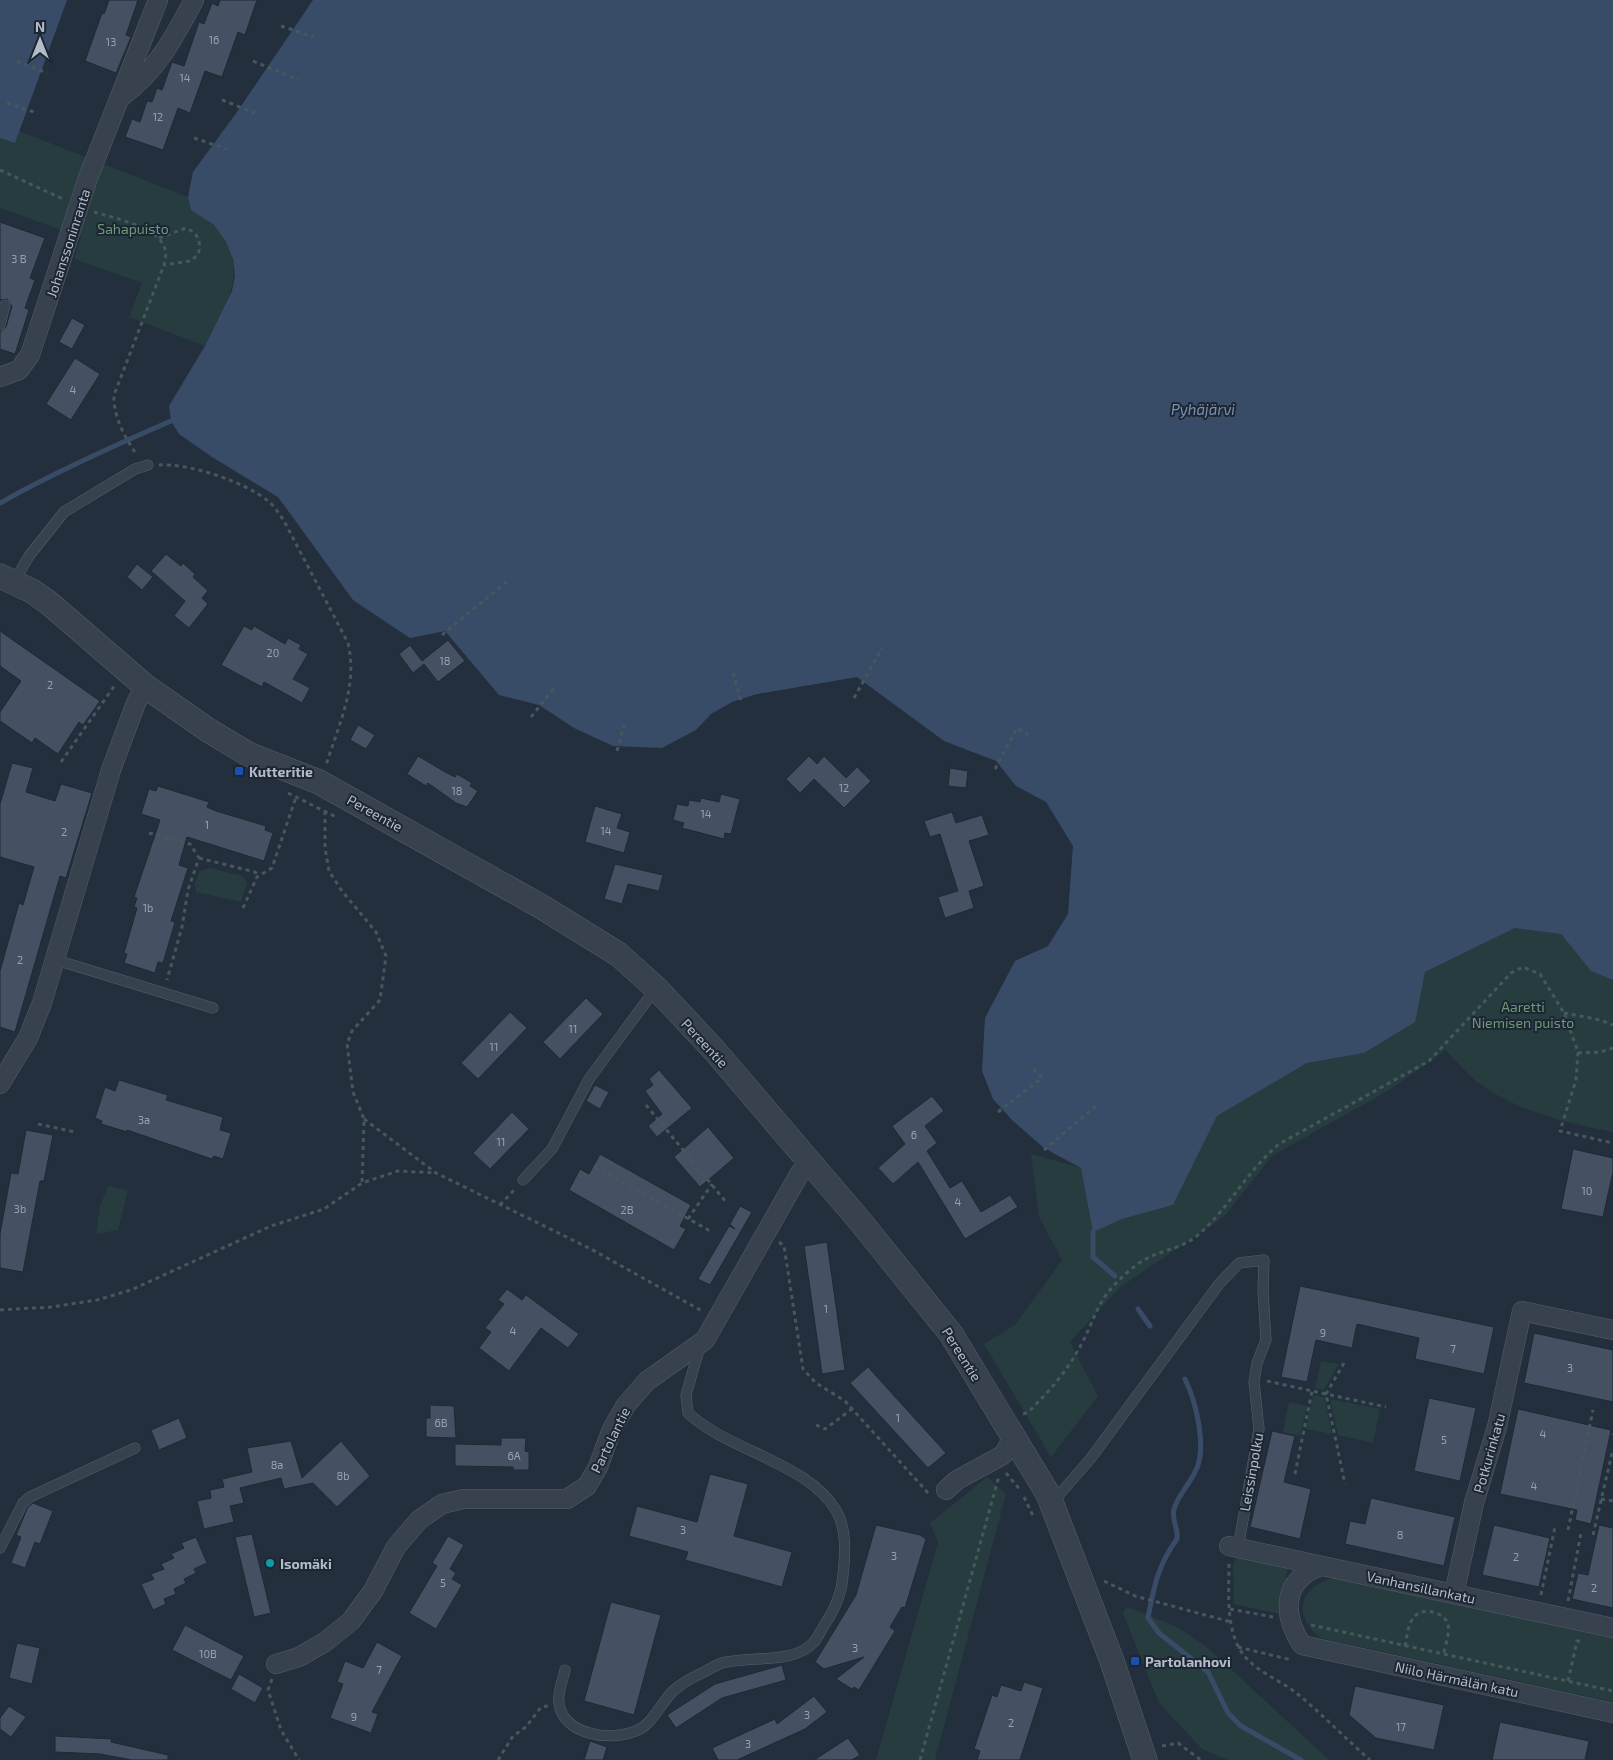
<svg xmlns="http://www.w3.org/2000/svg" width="1613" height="1760" font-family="'Exo 2',sans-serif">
<rect width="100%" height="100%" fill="#242f3e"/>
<path fill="#263c3f" d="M19 131 188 197C194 219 203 213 215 227 252 270 226 303 205 346L129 317 142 283 74 259 81 237 0 208V138L15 143Z
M210 868 243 876 247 883 241 902 196 892 195 883 200 871Z
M1515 928 1561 934 1591 971 1613 980V1132C1564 1122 1509 1110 1470 1076 1462 1068 1454 1059 1446 1050L1389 1090 1272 1156 1227 1213 1218 1221 1119 1288 1070 1342 1098 1396 1051 1457 984 1344 1015 1325 1062 1260 1039 1217 1031 1154 1081 1168 1093 1231 1122 1219 1173 1205 1217 1116 1307 1063 1364 1053 1414 1022 1425 972Z
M108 1186 128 1190 118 1230 96 1234 100 1206Z
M1321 1361 1339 1364 1324 1390 1315 1388Z
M1313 1395 1324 1397 1332 1434 1306 1429Z
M1330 1399 1380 1409 1373 1443 1338 1435Z
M1289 1402 1307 1406 1300 1436 1283 1432Z
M987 1477 1006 1494 935 1760H876L938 1542 930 1523Z
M1237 1557 1288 1567 1279 1614 1234 1604 1233 1564Z
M1333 1578 1613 1638V1702L1320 1638C1292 1614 1299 1588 1333 1578Z
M1126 1608 1134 1609 1179 1628 1207 1647 1329 1760H1228L1202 1749 1159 1703 1123 1613Z"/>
<path fill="#394c67" d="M0 0H67L15 143 0 138Z
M313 0H1613V980L1591 971 1561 934 1515 928 1425 972 1415 1022 1364 1053 1307 1063 1217 1116 1173 1205 1122 1219 1093 1232 1081 1168 1044 1148 1013 1121 993 1099 982 1071 985 1018 1015 961 1048 946 1068 914 1073 846 1046 802 1016 786 996 761 944 741 857 677 757 694 732 702 711 714 696 730 662 748 613 746 574 728 539 705 499 695 445 631 410 638 353 600 278 497 212 457 179 434 171 421 169 406 205 346 232 291 235 276 233 259 226 242 214 225 191 210 188 197 193 172 237 112Z"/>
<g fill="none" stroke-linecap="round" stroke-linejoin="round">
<path stroke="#394c67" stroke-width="5" d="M0 503C55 472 113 446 171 421
M1093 1232V1257L1115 1276
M1138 1309 1150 1326
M1185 1379C1196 1402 1208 1449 1195 1472 1189 1485 1178 1495 1174 1509 1171 1520 1179 1529 1177 1539 1158 1565 1154 1586 1148 1618L1159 1633 1208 1672 1228 1713 1241 1726 1301 1760"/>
</g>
<path fill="#455162" stroke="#1f2835" d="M109 0H138L126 35 131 37 116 73 85 61 102 13 104 14Z
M220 0H257L245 35 238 32 222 77 205 71 190 113 178 108 163 150 125 137 132 119 140 122 147 101 152 102 157 88 162 90 172 62 184 66 199 22 204 24 212 3 218 6Z
M0 222 45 238 30 278 35 280 25 308 29 310 15 354 0 349V332L6 327 12 306 7 299 0 300Z
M72 318 85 325 72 349 59 342Z
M75 358 100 374 71 420 46 404Z
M166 554 181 566 183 563 195 574 193 577 208 591 202 598 208 604 189 628 174 616 185 601 151 571Z
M137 564 153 577 142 590 127 577Z
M244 626 252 630 254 626 285 644 288 638 301 645 299 649 308 654 293 679 310 688 302 703 264 682 262 687 221 665Z
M0 631 100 701 83 725 79 722 58 754 35 738 32 743 0 721V712L21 681 0 666Z
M448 640 465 661 438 682 424 664 413 673 399 654 410 645 422 661Z
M358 725 375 735 366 749 350 740Z
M418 756 447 773 455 777 457 774 472 783 470 786 478 791 467 807 456 803 428 783 426 786 407 774Z
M809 756 817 764 824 756 846 778 857 767 871 781 844 808 814 779 800 793 786 779Z
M12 763 33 768 26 792 55 801 61 784 92 793 66 878 60 876 15 1032 0 1027V971L19 903 23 905 34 867 0 857V804Z
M950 768 968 771 966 788 948 786Z
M158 786 209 802 207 807 216 811 266 826 265 830 273 833 264 861 187 837 179 865 188 868 171 921 175 922 163 963 158 962 155 973 124 963 127 954 124 953 137 908 134 907 137 898 134 897 160 820 141 814 149 789 156 791Z
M721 794 740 799 731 834 725 833 724 839 682 828 684 823 673 820 677 804 688 806 689 800 700 802 701 798 719 802Z
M595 806 622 814 617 828 630 832 624 853 585 842Z
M952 812 956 823 982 815 989 835 969 841 984 886 969 891 974 908 945 918 938 897 958 891 940 834 930 837 924 821Z
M615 864 663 875 659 891 628 884 622 904 604 899Z
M586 998 603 1014 560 1059 543 1042Z
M510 1012 527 1028 478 1079 461 1063Z
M659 1070 692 1108 657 1137 648 1126 662 1114 645 1091 653 1085 649 1079Z
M119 1080 168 1095 166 1100 223 1117 220 1130 231 1133 223 1159 214 1156 212 1159 127 1130V1132L101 1124 102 1121 95 1118 105 1087 115 1091Z
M595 1085 609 1092 600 1109 586 1101Z
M932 1096 944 1111 925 1126 937 1143 927 1151 950 1188 962 1181 981 1212 1010 1195 1018 1207 965 1239 918 1162 893 1184 878 1168 905 1144 892 1126Z
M512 1112 529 1129 490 1169 473 1153Z
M708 1127 734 1158 700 1187 674 1157Z
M26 1130 53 1135 44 1181H40L23 1272 0 1268V1234L11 1173 18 1174Z
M1573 1149 1613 1158V1172L1603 1217 1561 1209Z
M600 1154 691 1205 680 1226 686 1229 674 1250 569 1190 580 1169 589 1174Z
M740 1206 752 1212 710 1285 698 1279 729 1226 735 1229 730 1224Z
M827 1242 845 1370 822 1374 804 1246Z
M1300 1286 1494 1327 1484 1374 1415 1359 1419 1338 1357 1324 1352 1348 1316 1340 1307 1382 1281 1377Z
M507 1289 522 1300 526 1295 579 1334 568 1348 541 1328 509 1371 479 1348 491 1332 485 1328 504 1304 498 1300Z
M1534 1333 1613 1350V1402L1524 1383Z
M868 1367 946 1453 928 1468 850 1383Z
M1429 1398 1476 1408 1460 1481 1414 1471Z
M430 1405 454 1406 456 1438 426 1437V1418H430Z
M1518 1409 1611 1430 1591 1524 1575 1520 1577 1510 1500 1494Z
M179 1418 187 1438 159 1450 151 1430Z
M1272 1431 1295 1436 1284 1482 1311 1489 1300 1539 1250 1527Z
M501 1438H526L525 1451 529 1452V1470H513V1467L455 1466V1444L501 1445Z
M291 1441 302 1478 341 1441 370 1476 337 1507 313 1483 284 1489 281 1478 240 1488 244 1503 230 1506 234 1522 204 1529 197 1501 211 1498 210 1490 224 1487 222 1479 252 1472 247 1448Z
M710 1474 748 1484 734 1536 792 1552 782 1587 685 1560 688 1552 629 1536 637 1506 697 1522Z
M1371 1498 1455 1517 1444 1566 1345 1544 1350 1521 1365 1524Z
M33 1503 53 1511 40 1544 35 1542 25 1568 11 1563 21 1537 16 1535 28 1507Z
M876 1525 920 1535 926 1539 905 1608 902 1607 890 1627 895 1631 859 1690 854 1687 852 1689 836 1679 864 1657 824 1669 815 1662 856 1595Z
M1494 1525 1550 1538 1539 1587 1482 1575Z
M1599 1525 1613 1528V1608L1572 1599 1578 1573 1588 1575Z
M252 1534 271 1613 254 1617 235 1537Z
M448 1536 464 1545 450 1569 456 1573 452 1579 462 1585 436 1629 409 1613 437 1566 432 1563Z
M196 1537 207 1563 194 1569 196 1573 184 1579 186 1583 174 1589 176 1594 164 1599 166 1604 153 1610 141 1584 154 1579 151 1574 164 1569 161 1564 174 1558 171 1554 184 1548 181 1543Z
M611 1602 661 1615 634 1715 584 1701Z
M185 1625 244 1656 231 1680 172 1650Z
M377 1642 402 1656 372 1712 378 1714 371 1733 330 1718 343 1684 337 1682 345 1661 363 1668Z
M17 1643 40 1648 32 1684 9 1678Z
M782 1665 786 1680 722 1698 676 1728 667 1715 715 1684Z
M239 1674 263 1688 255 1703 231 1689Z
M1024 1682 1043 1688 1020 1760H977L980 1751 974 1749 992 1695 997 1697 1001 1685 1021 1691Z
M1355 1686 1444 1705 1434 1750 1376 1738 1349 1715Z
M814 1696 827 1712 805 1729 737 1760H718L712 1748 775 1719 777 1724Z
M9 1706 26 1717 11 1737 0 1729V1718Z
M1500 1722 1589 1741 1585 1760H1492Z
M55 1736 112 1739 111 1742 168 1755V1760H132L100 1754 55 1752Z
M848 1738 860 1755 852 1760H814Z
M590 1741 607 1747 603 1760H584Z"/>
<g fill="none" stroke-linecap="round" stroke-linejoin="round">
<g stroke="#565f6c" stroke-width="11">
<path id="service" d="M0 325 5 305
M14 582 29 556 64 512 135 469 148 465
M56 960 213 1008
M523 1180 552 1149 589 1079 656 988
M1052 1503 1091 1458 1219 1284 1239 1263 1264 1260 1263 1291 1266 1340 1257 1363 1254 1382 1259 1429 1238 1548
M0 1548 23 1503 30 1497 135 1448
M565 1670C563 1679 557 1694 559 1703 563 1736 613 1742 638 1730 653 1723 661 1703 673 1691 681 1684 693 1677 702 1673 708 1670 716 1665 722 1663 746 1656 795 1664 813 1643 818 1638 821 1630 825 1624 835 1609 842 1594 843 1575 845 1556 847 1530 837 1512 808 1462 730 1452 688 1413L686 1395 700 1346"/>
</g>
<g stroke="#565f6c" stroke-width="20">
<path id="minor" d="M122 96C156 72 175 36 194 0
M0 377 19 370 30 355 88 178 158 0
M0 1084 28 1038 42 1003 111 770 136 703 145 686
M946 1490 957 1480 1003 1455 1013 1438
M1229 1546 1613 1628
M1321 1566C1282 1579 1282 1615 1302 1645L1613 1713
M1454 1594 1474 1503 1497 1427 1522 1311 1613 1330
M276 1664 299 1657 325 1642 351 1621 373 1591 396 1547 419 1520 442 1504 463 1499H567L587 1486 598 1467 612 1429 626 1405 647 1381 705 1340 800 1173 812 1166"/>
</g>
<g stroke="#565f6c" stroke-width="25">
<path id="tertiary" d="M0 576 32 591 49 603 145 686 208 730 248 754 319 782 542 907 618 954 656 988 714 1050 860 1221 951 1334 1048 1494 1112 1661 1145 1760"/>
</g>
<path stroke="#44595c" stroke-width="3" stroke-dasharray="4 4" stroke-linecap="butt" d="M281 26 314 37
M17 61 47 73
M253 61 299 80
M222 100 255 113
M7 103 34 112
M194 138 227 149
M0 170 63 199
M94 212C114 218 159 227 165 249 167 253 165 260 164 265L114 395C113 416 125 438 137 455
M159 238 186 228C198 233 202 242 198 255L190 261 164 265
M159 465C189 463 245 482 268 501 274 505 278 513 283 519L348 643C358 686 339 724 326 765
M442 635 510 579
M733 673 741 701
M854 698 882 648
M531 717 555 687
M617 751 624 725
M61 762 115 685
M995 769 1017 728 1029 735
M288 793 336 817
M325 811V848L329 871 342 891 376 932 386 956 380 1000 352 1031 347 1044 353 1092 364 1119 362 1183
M149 833 190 844 199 858 188 890 182 927 167 980
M199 858 255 872 259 876
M243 908 257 877 272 868 296 797
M1564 1013 1600 1020 1613 1025
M1578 1053 1601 1052 1613 1048
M646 1105 726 1202
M998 1112 1042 1078 1031 1066
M364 1119 436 1173 591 1249 702 1311
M38 1124 75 1132
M1044 1150 1098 1104
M594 1166 712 1232
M500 1205 515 1189
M688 1219 712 1184
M779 1242 784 1246 803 1369 816 1383 845 1401 929 1494
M0 1310 51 1307 97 1300 131 1290 271 1226 324 1209 362 1183 398 1171 436 1173
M1344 1363 1326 1394 1386 1407
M1267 1381 1326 1394 1345 1484
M1023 1414C1030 1412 1035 1405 1040 1400 1056 1384 1071 1364 1081 1345 1091 1327 1096 1307 1109 1291 1121 1277 1137 1262 1154 1255 1169 1249 1186 1246 1198 1235 1229 1208 1247 1171 1279 1144L1429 1061 1511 973 1523 967 1540 974 1564 1013 1578 1052 1576 1080 1560 1131 1613 1143
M816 1425 825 1429 852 1409
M1613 1434V1435
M1006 1473 1021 1491
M1295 1474 1312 1391
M1024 1497 1034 1518
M1601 1499 1613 1501
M1568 1530 1593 1410
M1593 1535 1613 1449
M1229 1564C1229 1590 1226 1622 1238 1646 1250 1671 1281 1679 1300 1696 1324 1716 1346 1739 1370 1760
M1104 1581 1135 1596 1231 1622
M1541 1595 1555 1527
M1568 1601 1581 1533
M1230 1609 1273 1617
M1311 1625 1613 1691
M1405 1646C1407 1637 1408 1622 1415 1616 1424 1607 1444 1612 1448 1624 1450 1634 1445 1646 1443 1656
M1238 1647 1292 1660
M272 1679 268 1690 281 1730 299 1760
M1568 1681 1577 1641H1581
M1162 1746 1178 1743 1201 1760
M498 1760 513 1736 526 1727 541 1707 548 1706
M920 1760 999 1476"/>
<use href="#service" stroke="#38414e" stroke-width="10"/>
<use href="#minor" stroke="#38414e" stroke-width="19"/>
<use href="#tertiary" stroke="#38414e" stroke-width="24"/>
</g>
<g fill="#1a4fb4" stroke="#1d2633" stroke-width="2">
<rect x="234" y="766" width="10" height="10" rx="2.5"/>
<rect x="1130" y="1656" width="10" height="10" rx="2.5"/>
</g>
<circle fill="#0f9aa8" stroke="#1d2633" stroke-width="2" cx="270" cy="1563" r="5"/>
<g text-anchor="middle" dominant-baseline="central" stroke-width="4" stroke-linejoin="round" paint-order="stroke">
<g font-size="11" fill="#98a1af">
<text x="214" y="39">16</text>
<text x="111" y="41">13</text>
<text x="185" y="77">14</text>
<text x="158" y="116">12</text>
<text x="19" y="258">3 B</text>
<text x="73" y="389">4</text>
<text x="273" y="652">20</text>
<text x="445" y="660">18</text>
<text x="50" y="684">2</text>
<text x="844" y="787">12</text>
<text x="457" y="790">18</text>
<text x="706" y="813">14</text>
<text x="207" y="824">1</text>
<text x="606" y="830">14</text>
<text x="64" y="831">2</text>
<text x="148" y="907">1b</text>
<text x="20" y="959">2</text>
<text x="573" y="1028">11</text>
<text x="494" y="1046">11</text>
<text x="144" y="1119">3a</text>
<text x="914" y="1134">6</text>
<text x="501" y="1141">11</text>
<text x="1587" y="1190">10</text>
<text x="958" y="1201">4</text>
<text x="20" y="1208">3b</text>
<text x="627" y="1209">2B</text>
<text x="826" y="1308">1</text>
<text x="513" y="1330">4</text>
<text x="1323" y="1332">9</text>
<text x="1453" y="1348">7</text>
<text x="1570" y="1367">3</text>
<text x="898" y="1417">1</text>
<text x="441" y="1422">6B</text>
<text x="1543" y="1433">4</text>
<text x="1444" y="1439">5</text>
<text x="514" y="1455">6A</text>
<text x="277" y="1464">8a</text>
<text x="343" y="1475">8b</text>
<text x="1534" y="1485">4</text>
<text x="683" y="1529">3</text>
<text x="1400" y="1534">8</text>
<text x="894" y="1555">3</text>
<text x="1516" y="1556">2</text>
<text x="443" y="1582">5</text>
<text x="1594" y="1587">2</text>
<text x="855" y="1647">3</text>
<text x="208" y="1653">10B</text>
<text x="379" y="1669">7</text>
<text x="807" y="1714">3</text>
<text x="354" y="1716">9</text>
<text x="1011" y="1722">2</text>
<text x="1401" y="1726">17</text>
<text x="748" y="1743">3</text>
</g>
<g font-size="14" fill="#6b9a76" stroke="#1d2633">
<text x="133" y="228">Sahapuisto</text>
<text x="1523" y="1006">Aaretti<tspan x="1523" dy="16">Niemisen puisto</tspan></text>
</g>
<g font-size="14" fill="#b4bcc9" stroke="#1d2633">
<text transform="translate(68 243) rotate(-72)">Johanssoninranta</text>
<text transform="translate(375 813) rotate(29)">Pereentie</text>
<text transform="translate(705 1043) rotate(47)">Pereentie</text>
<text transform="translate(962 1354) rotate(58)">Pereentie</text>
<text transform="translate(610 1440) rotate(-64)">Partolantie</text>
<text transform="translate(1489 1453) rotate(-74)">Potkurinkatu</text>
<text transform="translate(1251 1472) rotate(-80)">Leissinpolku</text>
<text transform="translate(1421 1587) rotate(12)">Vanhansillankatu</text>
<text transform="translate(1457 1679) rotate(12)">Niilo Härmälän katu</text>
</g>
<g font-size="14" font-weight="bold" fill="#b4bcc9" stroke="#1d2633" text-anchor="start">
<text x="249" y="771">Kutteritie</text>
<text x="280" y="1563">Isomäki</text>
<text x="1145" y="1661">Partolanhovi</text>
</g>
<g font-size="15" font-style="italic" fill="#7c92b1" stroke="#1d2633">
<text x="1203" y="409">Pyhäjärvi</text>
</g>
</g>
<g transform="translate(40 40)" stroke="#1d2633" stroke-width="4" paint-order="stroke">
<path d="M0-4L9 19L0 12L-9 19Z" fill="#b4bcc9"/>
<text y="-8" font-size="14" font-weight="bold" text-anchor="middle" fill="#b4bcc9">N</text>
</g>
</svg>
